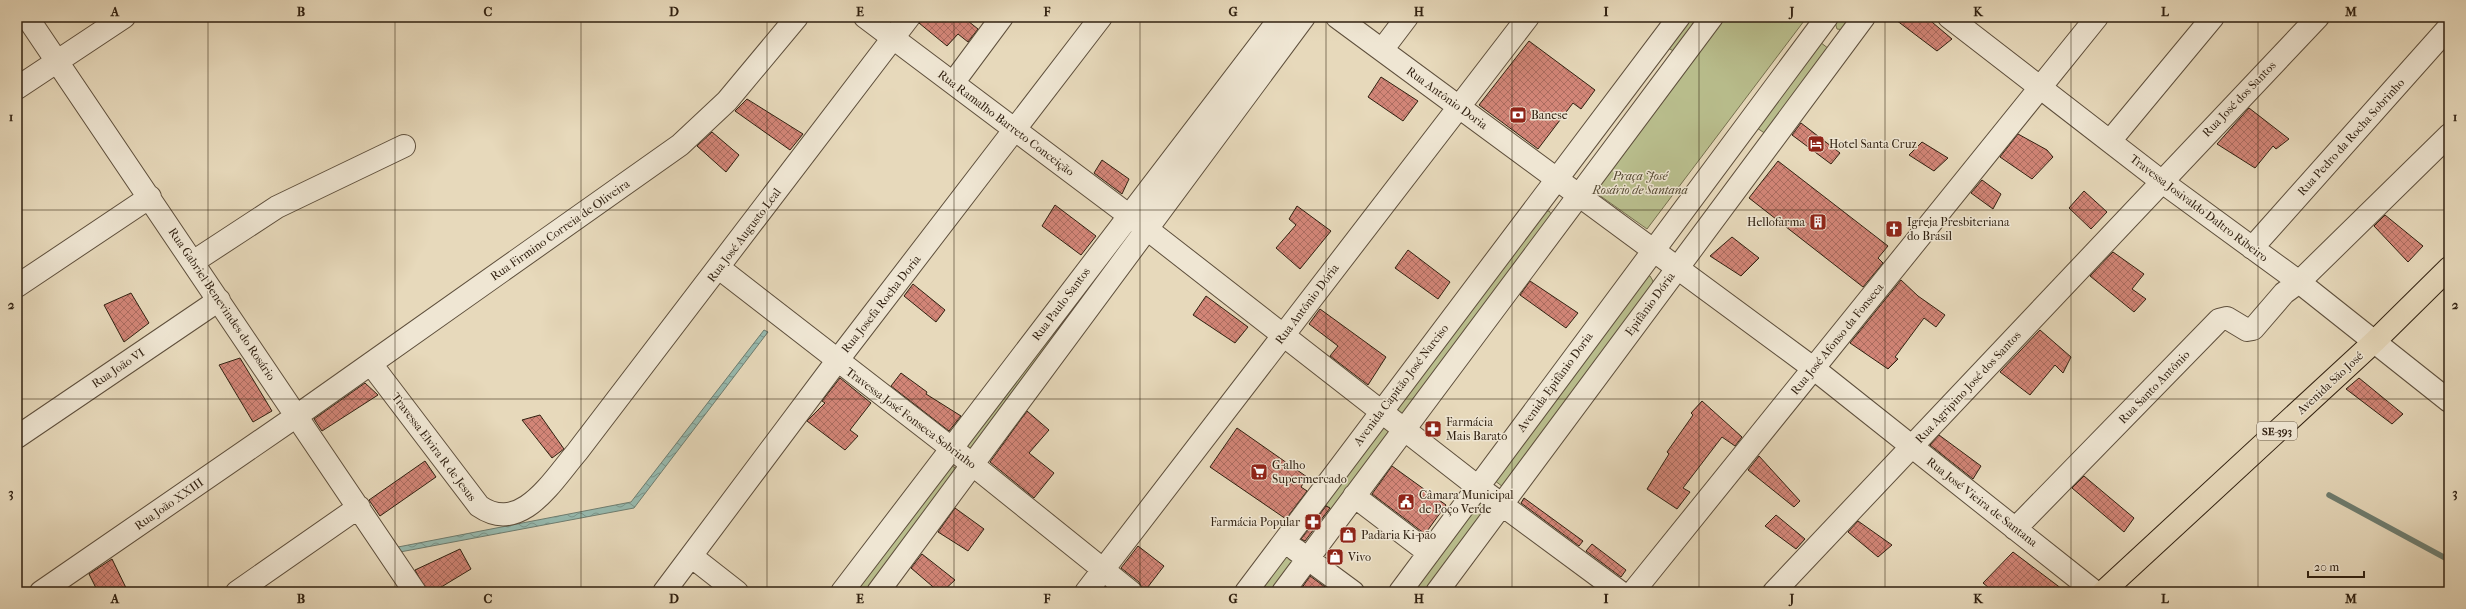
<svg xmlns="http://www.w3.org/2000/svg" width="2466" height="609" font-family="'IM FELL French Canon',serif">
<defs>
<pattern id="water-waves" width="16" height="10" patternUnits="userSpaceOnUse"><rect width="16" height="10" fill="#97baaf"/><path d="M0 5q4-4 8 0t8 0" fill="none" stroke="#7c978d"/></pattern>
<pattern id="building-cross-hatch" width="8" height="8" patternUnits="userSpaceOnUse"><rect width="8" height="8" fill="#d28577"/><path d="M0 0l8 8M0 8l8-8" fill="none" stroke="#ab6c60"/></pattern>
</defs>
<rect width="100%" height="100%" fill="#e7d9bb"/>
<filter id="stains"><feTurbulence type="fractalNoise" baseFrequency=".005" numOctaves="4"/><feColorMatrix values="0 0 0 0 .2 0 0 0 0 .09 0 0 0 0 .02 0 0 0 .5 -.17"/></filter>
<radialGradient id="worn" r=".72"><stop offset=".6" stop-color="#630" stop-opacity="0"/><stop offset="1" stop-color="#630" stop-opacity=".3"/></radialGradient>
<path fill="#b9be8d" stroke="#75704f" d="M1692 17H1704L1677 53 1668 48Z
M1723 17H1807L1647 229 1592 190Z
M1838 17H1854L1844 30 1837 29 1835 22Z
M1820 42 1829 49 1766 134 1757 128Z
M1544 211H1549L1552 215 1401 417 1393 406Z
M1130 227 1138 234 963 464 952 455Z
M1645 274 1650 276 1653 281 1652 286 1503 487 1494 480Z
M1380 420 1393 430 1332 510 1319 500Z
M947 462 958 470 867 592H847Z
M1478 499 1491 509 1428 592H1407Z
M1286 550 1295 561 1272 592H1251Z"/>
<path fill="url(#water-waves)" stroke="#6e7d70" d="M764 330 768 332 634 508 400 552 398 547 631 502Z"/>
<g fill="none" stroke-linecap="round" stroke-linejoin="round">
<path stroke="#6e7d70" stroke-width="5.5" d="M2329 495 2449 560"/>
</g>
<path fill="url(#building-cross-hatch)" stroke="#312111" d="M921 17H971L968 21 978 29 968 42 958 34 947 46 919 23Z
M1892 17H1926L1952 39 1937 51Z
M1529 41 1595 90 1581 109 1573 103 1538 149 1479 105Z
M1381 77 1418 101 1403 121 1368 97Z
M747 99 803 134 790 150 735 111Z
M2249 108 2289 139 2276 149 2273 146 2255 168 2217 144Z
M1801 123 1840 153 1831 164 1792 135Z
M712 132 739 155 726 172 697 146Z
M2018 134 2047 150 2053 157 2032 179 2000 157Z
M1922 142 1948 158 1934 171 1909 155Z
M1102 160 1129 179 1122 194 1094 173Z
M1778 161 1888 246 1878 258 1883 263 1863 287 1749 198Z
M1982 180 2001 194 1993 209 1971 193Z
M2084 191 2107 212 2091 229 2069 208Z
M1055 205 1096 236 1081 255 1042 226Z
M1297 206 1331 231 1300 269 1276 248 1296 225 1289 219Z
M2385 215 2423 246 2408 262 2374 226Z
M1732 237 1759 258 1741 276 1710 256Z
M1408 250 1450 282 1438 299 1395 268Z
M2113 252 2144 274 2132 289 2146 299 2134 312 2090 276Z
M1901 280 1918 296 1945 315 1936 327 1924 318 1895 357 1898 359 1888 369 1850 343Z
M1530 281 1578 313 1566 328 1520 295Z
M913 284 945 310 936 322 904 296Z
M131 293 149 323 124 342 104 305Z
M1206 296 1248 327 1235 343 1193 315Z
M1320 309 1386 357 1368 385 1330 356 1338 346 1309 324Z
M2040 330 2071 357 2063 373 2055 365 2030 395 2000 372Z
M240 358 272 411 253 422 219 365Z
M901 373 927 392 926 394 961 416 949 431 891 386Z
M840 378 871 403 850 430 858 436 845 450 807 421 825 403 822 401Z
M2359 378 2403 414 2392 424 2346 389Z
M365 383 378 395 322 431 314 419Z
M1702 401 1742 437 1735 446 1722 437 1683 488 1690 492 1677 509 1647 489 1669 454 1667 452 1693 415 1691 413Z
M1027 411 1049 430 1029 453 1054 473 1034 498 990 462Z
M540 415 564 449 552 458 522 420Z
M1237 428 1307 477 1301 487 1307 491 1286 519 1210 467Z
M1939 435 1981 466 1973 479 1930 445Z
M1759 456 1800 501 1794 507 1748 470Z
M425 461 436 477 380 516 369 500Z
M1392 466 1446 505 1425 534 1372 494Z
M2084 476 2134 518 2124 532 2072 488Z
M1524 498 1583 541 1579 546 1521 503Z
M1326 506 1330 508 1305 541 1301 539Z
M955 508 984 529 968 551 938 532Z
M1776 515 1805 539 1796 549 1765 526Z
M1858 521 1892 545 1878 557 1848 532Z
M1592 544 1626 570 1621 577 1586 551Z
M1138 546 1164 566 1144 592 1139 582 1121 568Z
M460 549 471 569 433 592H427L415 570Z
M2013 552 2066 592H1994L1983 583Z
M922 554 955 580 942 592H939L911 568Z
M112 559 128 592H98L89 574Z
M1310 576 1332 592H1299Z"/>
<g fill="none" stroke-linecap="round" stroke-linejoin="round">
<g stroke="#5e4f3c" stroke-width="24">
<path id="minor" d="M27 17 415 592
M865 17 1147 229 1478 487 1620 592
M1337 17 1813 368 2095 592
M1949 17 2161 181 2299 282 2449 401
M1382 50 1407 17
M953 83 1002 17
M17 88 124 17
M2110 141 2213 17
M2252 248 2449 27
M193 262 277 207 404 146
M719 268 973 465 1131 592
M17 286 150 197
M371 364 479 506C521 535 552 481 577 452L909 17
M17 437 219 300
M1354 496 1429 553
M2015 529 2219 320 2227 318 2247 330 2253 329 2284 293 2299 282 2449 135
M1296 550 1353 592
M691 556 737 592
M41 592 298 415 680 145 727 101 797 17
M237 592 359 507
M664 592 837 361 1101 17
M842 592 1281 17
M878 592 1304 17
M1086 592 1528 17
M1246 592 1679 17
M1283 592 1712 17
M1400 592 1827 17
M1437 592 1864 17
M1633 592 2097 17
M1774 592 2318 17"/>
</g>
<g stroke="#312111" stroke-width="24">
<path id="major" d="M2103 592 2375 341 2449 268"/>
</g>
<use href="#minor" stroke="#efe6d3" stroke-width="22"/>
<use href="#major" stroke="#e7d9bb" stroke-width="22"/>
</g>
<path fill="none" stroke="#312111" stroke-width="1" stroke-opacity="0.55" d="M208 17V592M395 17V592M581 17V592M767 17V592M954 17V592M1140 17V592M1326 17V592M1512 17V592M1699 17V592M1885 17V592M2071 17V592M2258 17V592M17 210H2449M17 399H2449"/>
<defs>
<g id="bank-square" transform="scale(0.9)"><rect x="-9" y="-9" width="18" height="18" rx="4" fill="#8f2418" stroke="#efe6d3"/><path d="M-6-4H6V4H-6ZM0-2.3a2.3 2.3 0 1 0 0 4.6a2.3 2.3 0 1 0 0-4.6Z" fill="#fff"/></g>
<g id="hotel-square" transform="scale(0.9)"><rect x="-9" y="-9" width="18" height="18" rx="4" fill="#8f2418" stroke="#efe6d3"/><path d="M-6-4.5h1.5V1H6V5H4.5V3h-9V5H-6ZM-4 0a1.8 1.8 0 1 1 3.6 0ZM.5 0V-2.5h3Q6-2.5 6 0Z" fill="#fff"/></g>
<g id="building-square" transform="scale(0.9)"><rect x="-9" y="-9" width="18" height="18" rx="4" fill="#8f2418" stroke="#efe6d3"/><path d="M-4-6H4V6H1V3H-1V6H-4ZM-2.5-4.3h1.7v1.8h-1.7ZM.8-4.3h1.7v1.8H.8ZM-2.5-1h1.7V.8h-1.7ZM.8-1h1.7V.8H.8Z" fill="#fff"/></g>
<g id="church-square" transform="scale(0.9)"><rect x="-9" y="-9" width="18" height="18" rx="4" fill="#8f2418" stroke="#efe6d3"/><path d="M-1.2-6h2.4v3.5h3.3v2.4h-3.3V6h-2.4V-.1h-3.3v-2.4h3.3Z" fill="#fff"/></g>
<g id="pharmacy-square" transform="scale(0.9)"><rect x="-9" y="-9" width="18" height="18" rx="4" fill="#8f2418" stroke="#efe6d3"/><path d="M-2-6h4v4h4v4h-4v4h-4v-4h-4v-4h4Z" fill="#fff"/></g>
<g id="supermarket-square" transform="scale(0.9)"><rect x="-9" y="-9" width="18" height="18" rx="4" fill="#8f2418" stroke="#efe6d3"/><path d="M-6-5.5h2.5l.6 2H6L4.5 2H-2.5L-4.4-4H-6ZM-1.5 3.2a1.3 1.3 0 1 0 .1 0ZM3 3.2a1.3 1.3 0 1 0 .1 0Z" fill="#fff"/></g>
<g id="civic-square" transform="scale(0.9)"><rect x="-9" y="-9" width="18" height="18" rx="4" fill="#8f2418" stroke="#efe6d3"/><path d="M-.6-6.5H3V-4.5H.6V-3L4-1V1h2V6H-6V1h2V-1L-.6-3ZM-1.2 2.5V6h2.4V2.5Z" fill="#fff"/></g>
<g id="shop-square" transform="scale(0.9)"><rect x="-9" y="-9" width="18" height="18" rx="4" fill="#8f2418" stroke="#efe6d3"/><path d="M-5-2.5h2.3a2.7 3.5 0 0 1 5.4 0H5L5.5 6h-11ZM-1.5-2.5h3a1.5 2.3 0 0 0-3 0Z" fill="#fff"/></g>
</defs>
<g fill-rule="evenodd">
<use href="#bank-square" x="1518" y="115"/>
<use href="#hotel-square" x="1816" y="144"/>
<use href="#building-square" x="1818" y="222"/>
<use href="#church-square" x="1894" y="229"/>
<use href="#pharmacy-square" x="1433" y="429"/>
<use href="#supermarket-square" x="1259" y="472"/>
<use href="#civic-square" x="1406" y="502"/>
<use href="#pharmacy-square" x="1313" y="522"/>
<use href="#shop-square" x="1348" y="535"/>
<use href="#shop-square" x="1335" y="557"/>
</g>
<g text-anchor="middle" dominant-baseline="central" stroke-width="3" stroke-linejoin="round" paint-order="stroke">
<rect fill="#efe6d3" stroke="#6a5c4b" stroke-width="1" x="2257" y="422" width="40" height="18" rx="3"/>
<g font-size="11" font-weight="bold" fill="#312111">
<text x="2277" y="431">SE-393</text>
</g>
<g font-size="12" fill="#312111" stroke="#efe6d3">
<text transform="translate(1447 98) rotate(36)">Rua Antônio Doria</text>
<text transform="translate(2239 99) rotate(-46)">Rua José dos Santos</text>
<text transform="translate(1006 123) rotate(37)">Rua Ramalho Barreto Conceição</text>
<text transform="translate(2351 137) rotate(-48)">Rua Pedro da Rocha Sobrinho</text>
<text transform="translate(2199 208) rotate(37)">Travessa Josivaldo Daltro Ribeiro</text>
<text transform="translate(560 230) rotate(-35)">Rua Firmino Correia de Oliveira</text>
<text transform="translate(744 235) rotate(-53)">Rua José Augusto Leal</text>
<text transform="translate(222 304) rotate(56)">Rua Gabriel Benevindes do Rosário</text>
<text transform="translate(881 304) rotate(-52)">Rua Josefa Rocha Doria</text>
<text transform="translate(1061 304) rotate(-53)">Rua Paulo Santos</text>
<text transform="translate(1307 304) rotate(-53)">Rua Antônio Dória</text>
<text transform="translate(1650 304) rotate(-54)">Epifânio Dória</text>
<text transform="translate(1837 339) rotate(-51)">Rua José Afonso da Fonseca</text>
<text transform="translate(118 368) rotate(-34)">Rua João VI</text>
<text transform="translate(1555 382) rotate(-54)">Avenida Epifânio Doria</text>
<text transform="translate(2330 383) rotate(-43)">Avenida São José</text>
<text transform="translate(1401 385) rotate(-53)">Avenida Capitão José Narciso</text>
<text transform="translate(1968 387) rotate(-47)">Rua Agripino José dos Santos</text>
<text transform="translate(2154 387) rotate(-46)">Rua Santo Antônio</text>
<text transform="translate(911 418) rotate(37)">Travessa José Fonseca Sobrinho</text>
<text transform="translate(434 447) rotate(53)">Travessa Elvira R de Jesus</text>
<text transform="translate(1982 502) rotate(38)">Rua José Vieira de Santana</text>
<text transform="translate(169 504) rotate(-35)">Rua João XXIII</text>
</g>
<g font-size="12" fill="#312111" stroke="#efe6d3" text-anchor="start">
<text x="1531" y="115">Banese</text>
<text x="1829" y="144">Hotel Santa Cruz</text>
<text x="1805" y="222" text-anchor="end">Hellofarma</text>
<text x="1907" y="222">Igreja Presbiteriana<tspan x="1907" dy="14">do Brasil</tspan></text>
<text x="1446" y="422">Farmácia<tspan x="1446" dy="14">Mais Barato</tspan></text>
<text x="1272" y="465">G-alho<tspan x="1272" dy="14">Supermercado</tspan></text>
<text x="1419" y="495">Câmara Municipal<tspan x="1419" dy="14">de Poço Verde</tspan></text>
<text x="1300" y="522" text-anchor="end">Farmácia Popular</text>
<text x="1361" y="535">Padaria Ki-pão</text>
<text x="1348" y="557">Vivo</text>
</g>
<g font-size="12" font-style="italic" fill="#534830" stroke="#efe6d3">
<text x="1640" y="176">Praça José<tspan x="1640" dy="14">Rosário de Santana</tspan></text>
</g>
</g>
<rect width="2466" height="609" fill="none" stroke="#e7d9bb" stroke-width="44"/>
<path d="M2308 571v6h56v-6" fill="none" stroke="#312111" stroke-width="2"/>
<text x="2314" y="571" font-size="12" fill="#312111" stroke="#efe6d3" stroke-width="3" paint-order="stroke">20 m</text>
<rect x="22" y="22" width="2422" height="565" fill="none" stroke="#312111" stroke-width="1.5"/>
<g font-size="13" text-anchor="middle" font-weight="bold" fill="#312111">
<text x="115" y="16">A</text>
<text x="301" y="16">B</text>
<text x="488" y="16">C</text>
<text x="674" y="16">D</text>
<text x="860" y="16">E</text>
<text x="1047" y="16">F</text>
<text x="1233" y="16">G</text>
<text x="1419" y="16">H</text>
<text x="1606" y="16">I</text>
<text x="1792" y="16">J</text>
<text x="1978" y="16">K</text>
<text x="2165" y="16">L</text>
<text x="2351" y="16">M</text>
<text x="11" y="121">1</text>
<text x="2455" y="121">1</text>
<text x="11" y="309">2</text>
<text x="2455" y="309">2</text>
<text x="11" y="497">3</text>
<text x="2455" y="497">3</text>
<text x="115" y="603">A</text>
<text x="301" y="603">B</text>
<text x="488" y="603">C</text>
<text x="674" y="603">D</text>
<text x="860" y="603">E</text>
<text x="1047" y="603">F</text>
<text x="1233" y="603">G</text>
<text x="1419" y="603">H</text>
<text x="1606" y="603">I</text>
<text x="1792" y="603">J</text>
<text x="1978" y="603">K</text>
<text x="2165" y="603">L</text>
<text x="2351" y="603">M</text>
</g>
<rect width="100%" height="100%" filter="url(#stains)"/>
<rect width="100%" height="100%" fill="url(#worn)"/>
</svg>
